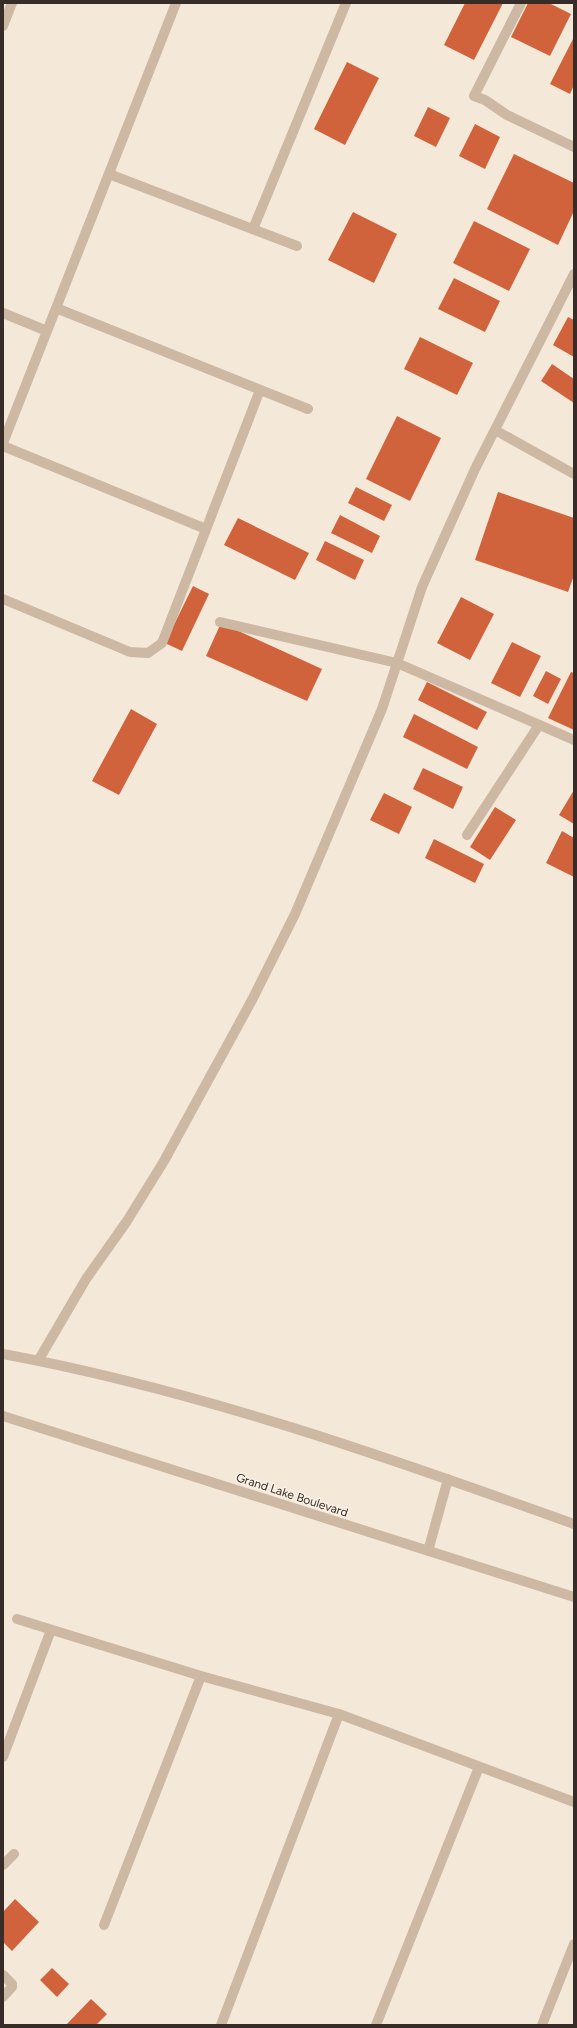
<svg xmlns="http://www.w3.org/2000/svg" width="577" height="2028" font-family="Figtree,sans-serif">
<rect width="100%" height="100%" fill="#f4e8d9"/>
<path fill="#d0633b" d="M465 3H503L474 60 444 45Z
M528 3H549L571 14 550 56 511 37Z
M574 37V85L570 94 550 84Z
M347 62 379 78 345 145 314 129Z
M428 107 450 118 436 147 414 136Z
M475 124 500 137 485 169 459 156Z
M514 154 574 183V211L558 245 487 209Z
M353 212 397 234 374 283 328 260Z
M474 221 530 249 509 291 453 263Z
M454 278 500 301 485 332 438 309Z
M568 317 574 320V357L553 345Z
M420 337 473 363 457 395 404 369Z
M552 364 574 379V403L541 381Z
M397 416 441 438 410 501 366 479Z
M356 487 392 505 384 521 348 503Z
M498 492 574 518V575L568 592 475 560Z
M340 515 380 536 372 553 331 533Z
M238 518 309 553 295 580 224 545Z
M325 541 364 560 355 580 316 560Z
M193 586 209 594 182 651 165 643Z
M461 597 494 614 470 660 437 643Z
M221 623 322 669 307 701 206 656Z
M512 642 541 656 520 697 491 683Z
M546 671 561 679 548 704 533 696Z
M571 672 574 673V730L548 718Z
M427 682 487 712 477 730 418 700Z
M131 709 157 724 119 795 92 781Z
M414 714 478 747 467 769 403 737Z
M423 768 463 787 453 809 413 789Z
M574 790V824L559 815Z
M384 793 412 807 399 834 370 820Z
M495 807 516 820 490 860 470 847Z
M562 831 574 838V877L546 863Z
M434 839 484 864 475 883 425 858Z
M15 1899 39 1922 12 1951 3 1942V1912Z
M52 1968 69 1984 57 1997 40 1980Z
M91 1999 107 2014 96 2025H66Z"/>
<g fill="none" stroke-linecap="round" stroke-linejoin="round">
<path stroke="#cdb8a4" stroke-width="10" d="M521 3 474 96 485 100 507 115 574 147
M3 26 12 3
M109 174 297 246
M253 229 346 3
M56 308 308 409
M3 313 47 331
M495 430 574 474
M3 443 176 3
M3 446 206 529
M3 599 130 652 148 653 162 643 260 390
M220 622 397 663 574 740
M467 835 539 725
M3 1354C198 1390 387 1457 574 1524
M38 1361 86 1279 127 1221 164 1161 252 1000 295 914 382 709 422 587 475 469 574 274
M3 1416 574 1597
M428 1551 448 1479
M17 1619 201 1676 339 1714 574 1802
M3 1757 51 1630
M3 1865 14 1854
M104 1925 201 1676
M3 1975 12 1984V1987L3 1997
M221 2025 339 1714
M376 2025 479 1767
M542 2025 574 1944"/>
</g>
<g text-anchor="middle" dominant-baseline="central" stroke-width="3" stroke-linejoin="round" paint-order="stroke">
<g font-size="12" fill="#372c27" stroke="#fbf2e6">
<text transform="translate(292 1495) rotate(18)">Grand Lake Boulevard</text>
</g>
</g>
<rect width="577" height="2028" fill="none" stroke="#372c27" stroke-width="8"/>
</svg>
